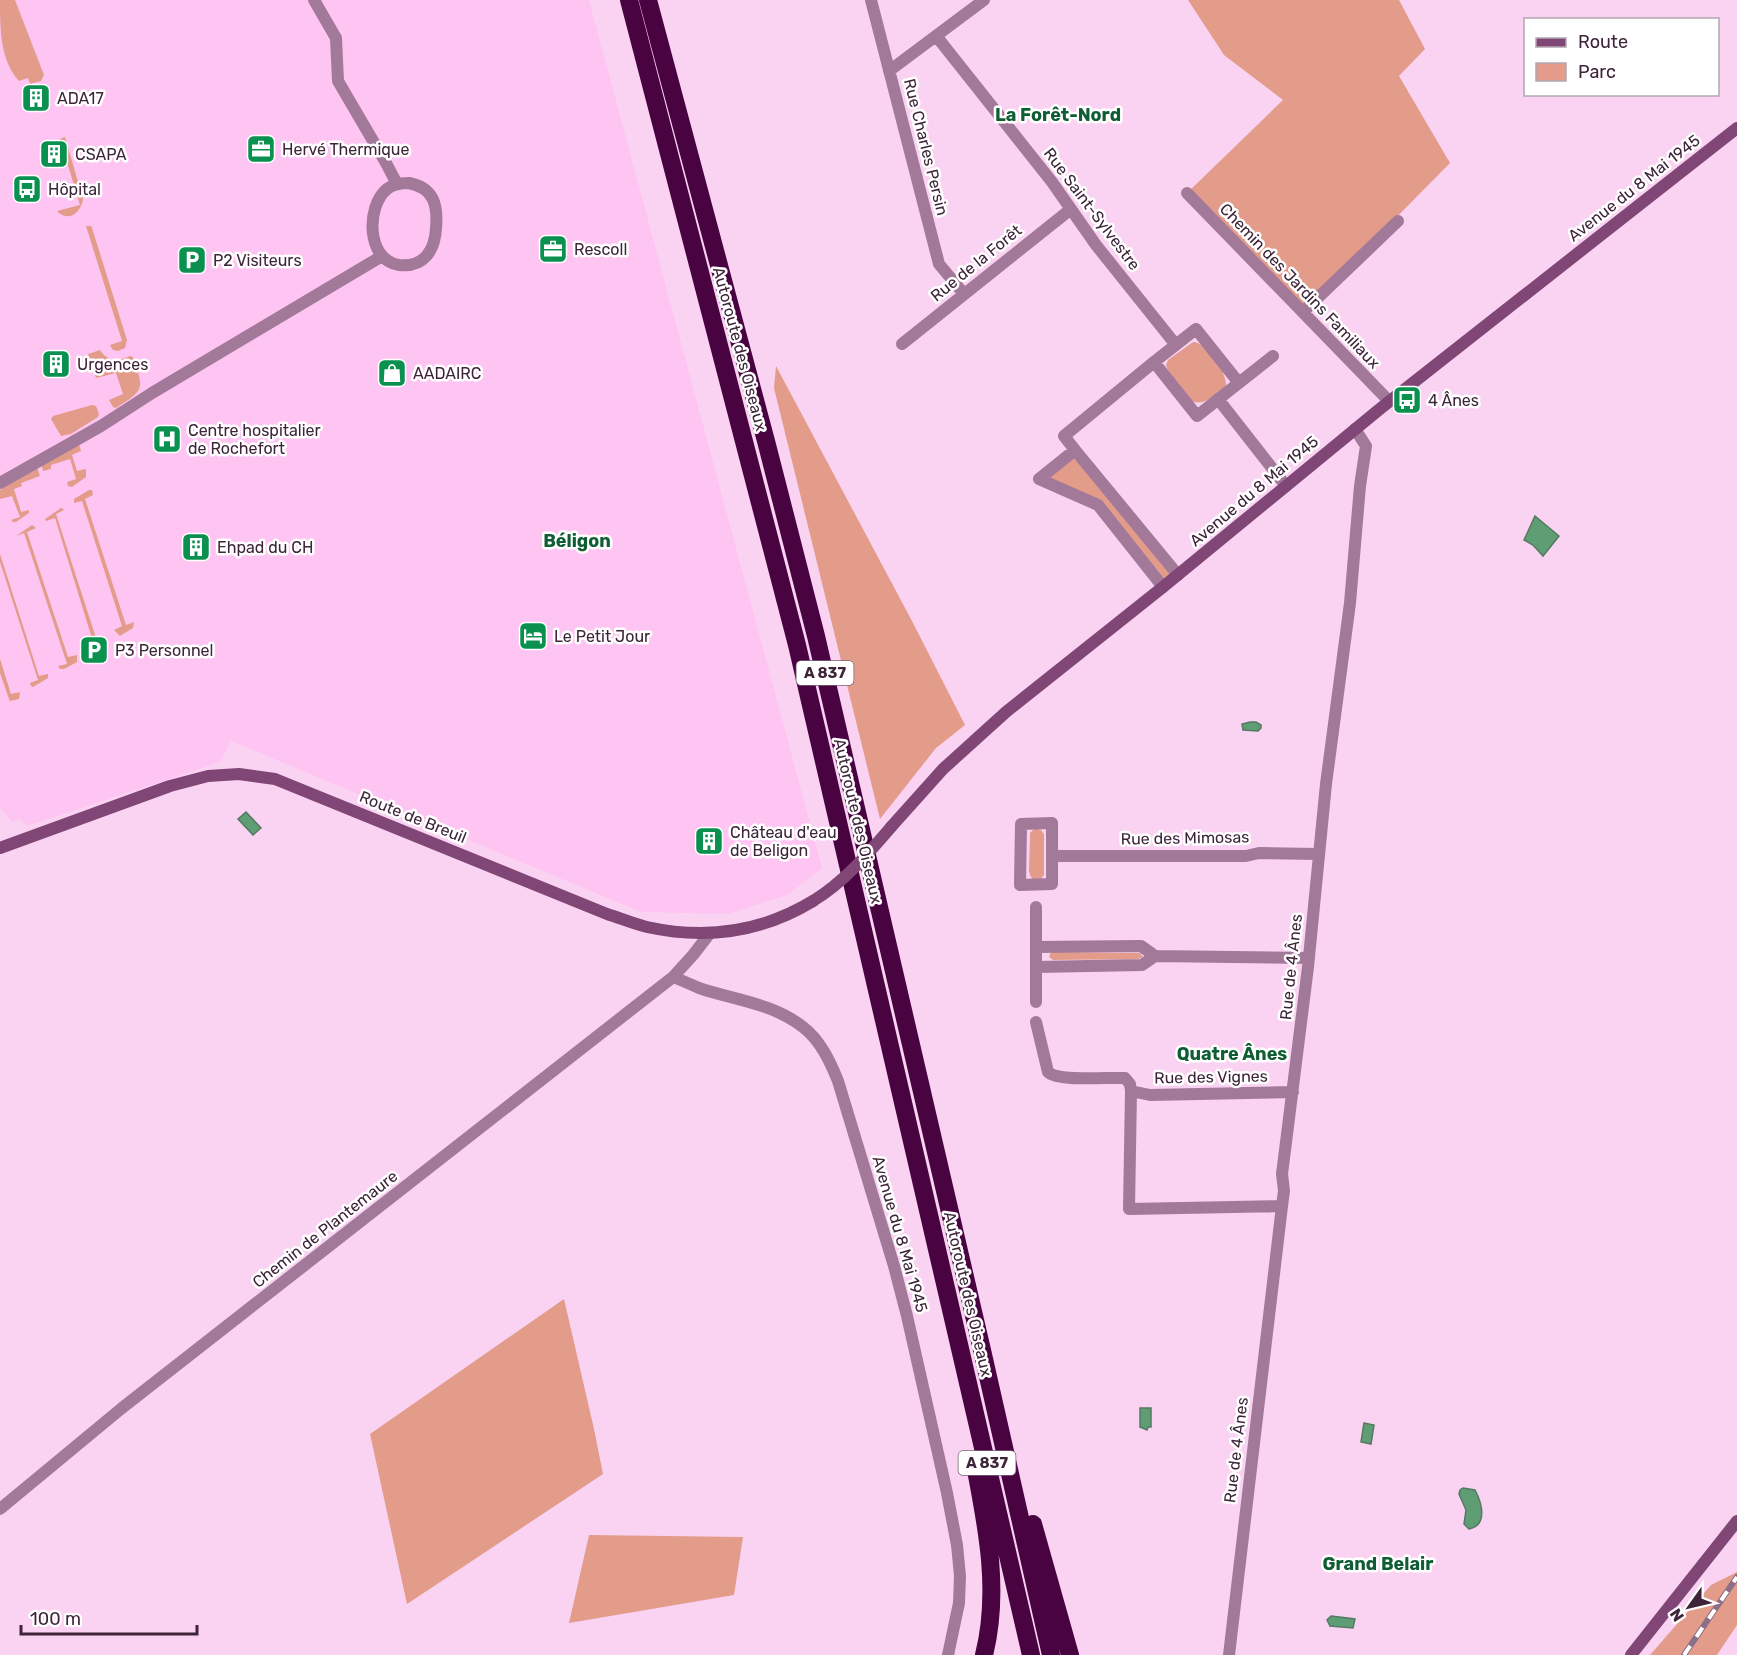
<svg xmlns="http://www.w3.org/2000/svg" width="1737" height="1655" font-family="Rubik,sans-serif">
<rect width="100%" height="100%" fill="#fad3f2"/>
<path fill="#fec5f3" d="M0 0H589L822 868 787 895 728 914 641 912 231 741 220 762 27 826 20 819 12 822 0 808Z"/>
<path fill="#e39b8a" d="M0 0H15L44 75 41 81 30 84 28 78 19 81C0 60 0 29 0 0Z
M1188 0H1399L1425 49 1399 76 1450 163 1303 312 1187 193 1283 100 1224 55Z
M65 137 83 199C81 213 68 223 57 211L80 205 60 139Z
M86 226H91L92 228 127 340 125 348 118 351 113 350 110 345 122 341Z
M1193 342C1207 342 1227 372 1226 386 1215 394 1205 407 1192 401L1168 370 1166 365 1168 360Z
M100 350C108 362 117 362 130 356L133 357C144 389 145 390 116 408L113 407 109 400 123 394 116 373 96 378 88 354Z
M776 366 912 621 965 725 936 748 880 819 774 388Z
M92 405 96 406 99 414 98 417 71 434 61 436 51 419 53 416Z
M79 444 81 451 72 455 77 471 86 469V477L72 487 68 486 67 482 76 479 70 459 51 465V469L43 471 41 464Z
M1075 450 1178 575 1163 587 1098 505 1039 479Z
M37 467 40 476 21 483 22 486 14 489 21 512 29 510V513L16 522H13L11 520 20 517 12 496 0 499V490Z
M89 490H92L93 495 85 499 126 625 134 622 133 628 120 636 114 630 122 626 82 501 74 503V499Z
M61 508H62L64 510 56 514 98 644 106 640V644L91 653 87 648 94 645 55 518 46 521 45 519Z
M32 525 36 528 27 532 68 657 77 655V662L64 669H60L58 666 67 664 24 533 16 536Z
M0 554 39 676 48 674V678L33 687 31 686 30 683 38 680 0 562Z
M0 659 11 694 20 692 19 699 10 701 9 699 0 673Z
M1035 828 1041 830 1044 834V875L1040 880H1033L1030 875 1029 871 1030 836V833Z
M1051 952 1137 953H1140L1143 957 1138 959 1053 960 1049 957Z
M564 1299 594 1429 603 1474 407 1604 370 1434Z
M589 1535 743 1537 734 1595 569 1623Z
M1737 1572V1625L1717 1655H1650L1711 1585Z"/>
<path fill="#5f9e74" stroke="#557962" stroke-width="1.5" d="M1535 516 1559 536 1543 556 1533 545 1524 540Z
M1250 722H1256L1261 725V728L1258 731 1243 730 1242 724Z
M246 812 261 828 253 835 238 819Z
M1140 1408H1151V1427H1148L1147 1430 1140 1427Z
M1364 1423 1374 1425 1371 1444 1361 1442Z
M1463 1488 1475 1490C1482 1503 1488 1525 1469 1529L1464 1524 1466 1510 1459 1494 1460 1490Z
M1331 1616 1355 1619 1353 1628 1330 1626 1327 1620Z"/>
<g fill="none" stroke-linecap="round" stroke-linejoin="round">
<path stroke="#a27999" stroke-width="12" d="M314 0 336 38 338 81 386 163 397 184
M871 0 939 264 964 294
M937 37 1052 182 1096 245 1176 345
M889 71 984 0
M409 183C434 188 438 205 436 228 435 250 424 268 399 265 366 260 366 206 387 189 393 184 401 183 409 183Z
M1187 193 1389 401
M1303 312 1398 221
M902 344 1071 209
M1239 383 1196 329 1154 362 1197 416 1273 356
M1218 399 1286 486
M1075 450 1064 436 1154 362
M0 483 101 426 152 393 382 256
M1163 587 1098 505 1039 479 1075 450 1178 575
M1052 856V884L1020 885 1021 824 1052 823V856H1246L1259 853 1318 854
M1036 907V947
M1155 956 1142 965 1036 967V947L1141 946 1155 956 1309 958
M673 977C681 980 690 984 699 988 734 1000 772 1003 803 1027 820 1040 830 1061 838 1081L894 1266 907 1316 947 1493 957 1545 960 1576 959 1603 948 1655
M1036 1002V967
M1036 1022 1048 1072C1058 1082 1108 1077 1125 1078L1130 1084 1131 1091 1150 1095 1293 1092
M1131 1091 1129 1209 1282 1206
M0 1509 122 1408 673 977 693 955 710 933
M1229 1655 1282 1206 1284 1191 1282 1174 1308 967 1326 784 1350 603 1360 486 1366 446 1355 429"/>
<path stroke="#804676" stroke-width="12" d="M891 827 943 769 1006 712 1163 587 1381 408 1737 128
M0 848 170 786 208 776 239 774 275 779 607 914C620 918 634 924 647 927 706 940 762 932 813 901
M1631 1655 1737 1521"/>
<path stroke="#490341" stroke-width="18" d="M629 0 797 645 1031 1655
M648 0 766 441 816 636 982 1350 1051 1655
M975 1465C987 1527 1000 1592 984 1655
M1033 1524 1070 1655"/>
<g stroke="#8d6e87" stroke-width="6">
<path id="rail" d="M1684 1655 1737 1577"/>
</g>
<use href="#rail" stroke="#fff" stroke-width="4" stroke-dasharray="11" stroke-linecap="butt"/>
<path stroke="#804676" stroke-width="12" d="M813 901C844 882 867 855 891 827"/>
</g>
<defs>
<g id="building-square" transform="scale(1.5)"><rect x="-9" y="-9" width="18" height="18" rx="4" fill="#0a914f" stroke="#fff"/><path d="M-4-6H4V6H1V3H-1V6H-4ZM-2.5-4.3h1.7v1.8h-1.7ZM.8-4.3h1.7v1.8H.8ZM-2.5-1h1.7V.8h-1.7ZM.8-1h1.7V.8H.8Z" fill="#fff"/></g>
<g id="office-square" transform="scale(1.5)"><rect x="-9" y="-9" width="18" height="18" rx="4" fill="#0a914f" stroke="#fff"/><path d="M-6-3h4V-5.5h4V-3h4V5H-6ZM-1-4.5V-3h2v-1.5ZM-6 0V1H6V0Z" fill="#fff"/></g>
<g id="bus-square" transform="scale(1.5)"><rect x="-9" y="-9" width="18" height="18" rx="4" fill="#0a914f" stroke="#fff"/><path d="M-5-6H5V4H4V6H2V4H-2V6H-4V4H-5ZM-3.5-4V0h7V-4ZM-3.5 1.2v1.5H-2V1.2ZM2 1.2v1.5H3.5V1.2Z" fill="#fff"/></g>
<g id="parking-square" transform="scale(1.5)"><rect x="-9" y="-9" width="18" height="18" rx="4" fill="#0a914f" stroke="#fff"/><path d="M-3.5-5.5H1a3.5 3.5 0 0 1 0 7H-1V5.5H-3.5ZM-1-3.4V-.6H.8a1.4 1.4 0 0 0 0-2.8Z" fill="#fff"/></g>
<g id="shop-square" transform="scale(1.5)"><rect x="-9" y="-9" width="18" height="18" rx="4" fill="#0a914f" stroke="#fff"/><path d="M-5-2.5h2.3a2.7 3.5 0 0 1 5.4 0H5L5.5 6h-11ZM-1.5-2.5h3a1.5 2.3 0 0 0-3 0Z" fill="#fff"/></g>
<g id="hospital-square" transform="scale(1.5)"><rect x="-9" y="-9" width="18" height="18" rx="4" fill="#0a914f" stroke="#fff"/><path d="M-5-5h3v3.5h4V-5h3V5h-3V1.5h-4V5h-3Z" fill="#fff"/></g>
<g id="hotel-square" transform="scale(1.5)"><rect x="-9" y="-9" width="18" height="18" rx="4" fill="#0a914f" stroke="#fff"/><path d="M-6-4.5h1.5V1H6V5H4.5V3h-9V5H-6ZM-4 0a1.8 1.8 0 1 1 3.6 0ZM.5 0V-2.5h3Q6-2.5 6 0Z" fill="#fff"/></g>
</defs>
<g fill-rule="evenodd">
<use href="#building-square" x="36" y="98"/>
<use href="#office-square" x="261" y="149"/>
<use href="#building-square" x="54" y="154"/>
<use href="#bus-square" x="27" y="189"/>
<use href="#office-square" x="553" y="249"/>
<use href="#parking-square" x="192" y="260"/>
<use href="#building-square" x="56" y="364"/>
<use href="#shop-square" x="392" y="373"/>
<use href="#bus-square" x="1407" y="400"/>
<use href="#hospital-square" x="167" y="439"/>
<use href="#building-square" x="196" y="547"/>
<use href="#hotel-square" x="533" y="636"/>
<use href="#parking-square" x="94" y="650"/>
<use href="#building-square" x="709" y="841"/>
</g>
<g text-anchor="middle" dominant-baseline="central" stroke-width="5" stroke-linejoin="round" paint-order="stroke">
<g fill="#fff" stroke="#776674" stroke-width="1.5">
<rect x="796.5" y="661" width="57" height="24" rx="4.5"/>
<rect x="958.5" y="1451" width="57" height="24" rx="4.5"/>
</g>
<g font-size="15" font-weight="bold" fill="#3d2439">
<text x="825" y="673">A 837</text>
<text x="987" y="1463">A 837</text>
</g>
<g font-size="16" fill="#3d2439" stroke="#fff" text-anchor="start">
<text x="57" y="98">ADA17</text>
<text x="282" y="149">Hervé Thermique</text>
<text x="75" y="154">CSAPA</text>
<text x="48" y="189">Hôpital</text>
<text x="574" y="249">Rescoll</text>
<text x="213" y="260">P2 Visiteurs</text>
<text x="77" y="364">Urgences</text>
<text x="413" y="373">AADAIRC</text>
<text x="1428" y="400">4 Ânes</text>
<text x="188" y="430">Centre hospitalier<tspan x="188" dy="18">de Rochefort</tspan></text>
<text x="217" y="547">Ehpad du CH</text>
<text x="554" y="636">Le Petit Jour</text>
<text x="115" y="650">P3 Personnel</text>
<text x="730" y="832">Château d'eau<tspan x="730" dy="18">de Beligon</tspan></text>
</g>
<g font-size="16" fill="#3d2439" stroke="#fff">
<text transform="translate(926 147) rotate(76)">Rue Charles Persin</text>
<text transform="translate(1634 188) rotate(-38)">Avenue du 8 Mai 1945</text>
<text transform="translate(1092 209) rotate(53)">Rue Saint-Sylvestre</text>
<text transform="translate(976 263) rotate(-39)">Rue de la Forêt</text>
<text transform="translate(1300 286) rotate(46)">Chemin des Jardins Familiaux</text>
<text transform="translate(740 349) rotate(75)">Autoroute des Oiseaux</text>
<text transform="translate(1254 491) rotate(-40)">Avenue du 8 Mai 1945</text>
<text transform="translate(413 817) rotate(22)">Route de Breuil</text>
<text transform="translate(858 821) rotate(77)">Autoroute des Oiseaux</text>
<text transform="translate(1185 838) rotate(-1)">Rue des Mimosas</text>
<text transform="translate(1291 967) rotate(-84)">Rue de 4 Ânes</text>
<text transform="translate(1211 1077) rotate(-1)">Rue des Vignes</text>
<text transform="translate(325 1229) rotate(-38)">Chemin de Plantemaure</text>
<text transform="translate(900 1234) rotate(74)">Avenue du 8 Mai 1945</text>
<text transform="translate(968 1294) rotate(77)">Autoroute des Oiseaux</text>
<text transform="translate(1236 1450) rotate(-83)">Rue de 4 Ânes</text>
</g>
<g font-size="18" font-weight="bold" fill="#0f5d33" stroke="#fff">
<text x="1058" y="115">La Forêt-Nord</text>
<text x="577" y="541">Béligon</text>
<text x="1232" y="1054">Quatre Ânes</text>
<text x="1378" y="1564">Grand Belair</text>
</g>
</g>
<rect x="1524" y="18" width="195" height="78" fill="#ffffff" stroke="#b1a7b0" stroke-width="1.5"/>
<rect x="1536" y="38" width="30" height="9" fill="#804676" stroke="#b1a7b0" stroke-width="1.5"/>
<text x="1578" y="48" font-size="18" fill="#3d2439">Route</text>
<rect x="1536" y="63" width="30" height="18" fill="#e39b8a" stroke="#b1a7b0" stroke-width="1.5"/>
<text x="1578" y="78" font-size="18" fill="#3d2439">Parc</text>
<g transform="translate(1689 1607) rotate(236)" stroke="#ffffff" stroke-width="4.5" paint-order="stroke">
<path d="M0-4.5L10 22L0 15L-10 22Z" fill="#3d2439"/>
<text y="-9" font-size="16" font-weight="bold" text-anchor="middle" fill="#3d2439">N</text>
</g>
<path d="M21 1625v9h176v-9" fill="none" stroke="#3d2439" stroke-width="3"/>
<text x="30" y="1625" font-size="18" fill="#3d2439" stroke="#ffffff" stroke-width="4.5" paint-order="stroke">100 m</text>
</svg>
